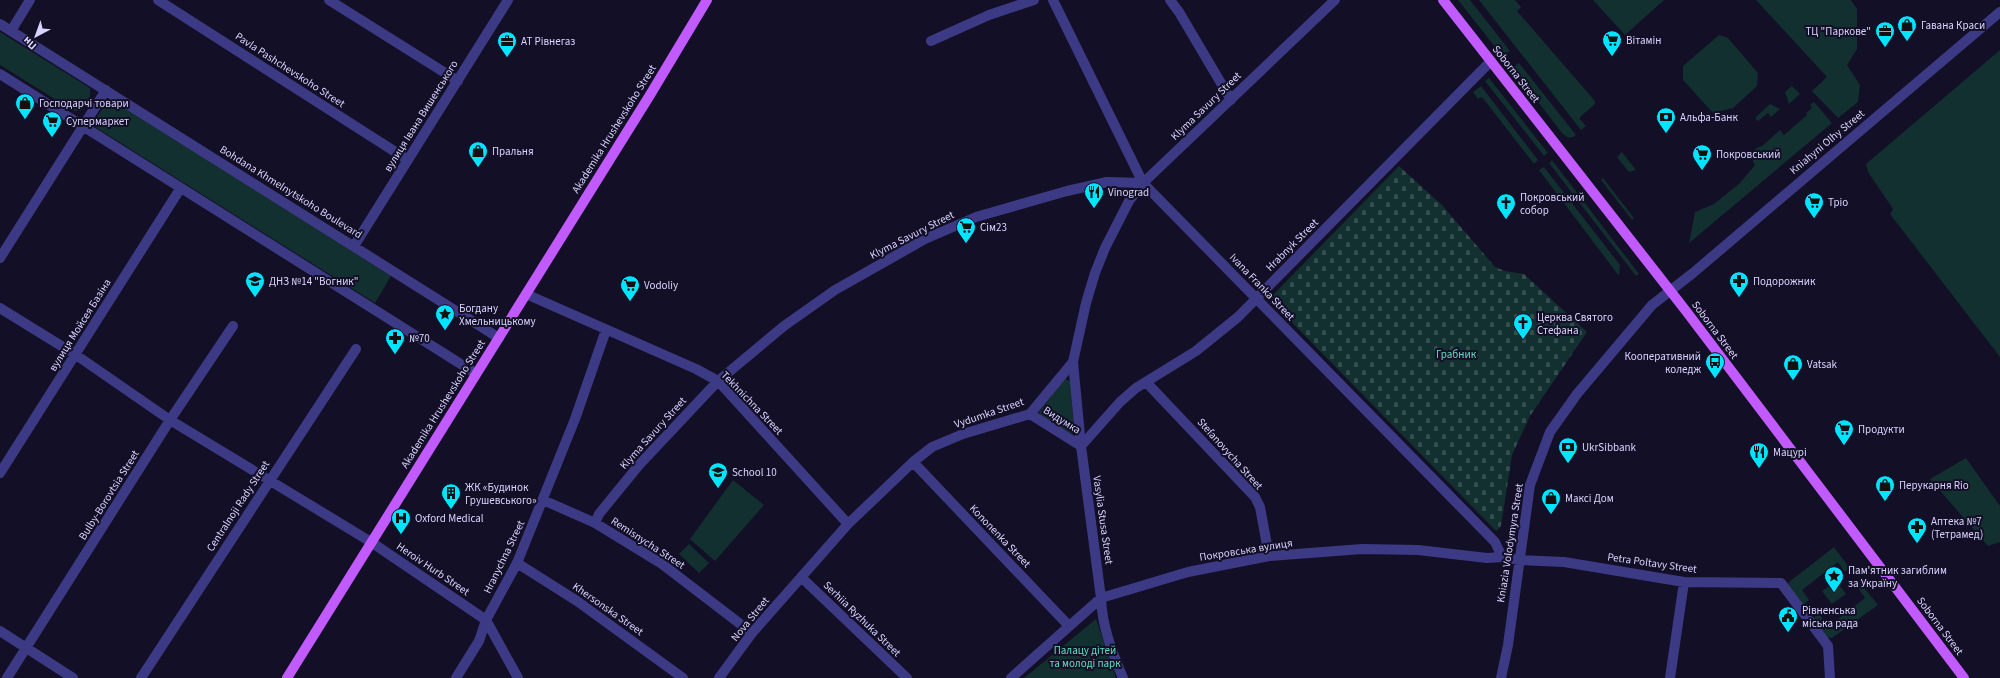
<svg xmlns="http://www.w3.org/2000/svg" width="2000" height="678" font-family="'Source Sans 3',sans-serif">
<defs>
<pattern id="cemetery-stones" width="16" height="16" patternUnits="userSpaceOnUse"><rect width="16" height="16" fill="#12302f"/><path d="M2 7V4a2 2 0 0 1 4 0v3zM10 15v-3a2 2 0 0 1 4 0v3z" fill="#344d4e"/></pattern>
</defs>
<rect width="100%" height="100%" fill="#130f26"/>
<path fill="#12302f" d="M1458 0H1470L1510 51 1503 57Z
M1479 0H1515L1521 7 1517 11 1595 101V104L1579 118 1586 126 1581 130Z
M1593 0H1664L1625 35Z
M1756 0H1851L1857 9V49L1847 65 1860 85 1858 102 1838 118 1812 91 1827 77Z
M0 32 90 88V96L81 111H74L0 65Z
M1719 35 1728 38 1758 73 1757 86 1733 108 1713 113 1683 80V66Z
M2000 50V357L1890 214 1893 209 1868 172 1866 164Z
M1519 63 1576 135C1570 140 1567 137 1562 133L1512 68Z
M1489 78 1548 153 1544 156 1485 81Z
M1481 86 1538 160 1534 164 1482 97 1478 99 1473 92Z
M1792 86 1800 94 1789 104 1785 92Z
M109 98 391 276 375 303 92 125Z
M1814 102 1832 123 1689 243 1695 212 1714 204 1739 184 1755 165 1753 162V151L1760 146 1761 147 1780 130 1784 135 1807 115 1806 113 1812 108 1810 105Z
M1770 104 1780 109 1771 117 1768 113 1758 121 1755 118Z
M1622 152 1636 170 1629 172 1617 157Z
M1552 160 1639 274 1636 276 1549 163Z
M1544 167 1620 265 1619 276 1539 170Z
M1603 178 1634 218 1632 220 1601 180Z
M1065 379 1070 381 1074 430 1071 434 1041 416 1039 412Z
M1966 458 2000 506V542L1988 546 1930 479Z
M733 480 764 505 715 561 690 539Z
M689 544 709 563 699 573 679 554Z
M1834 547 1851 570 1844 571 1838 562 1802 590 1809 600 1802 606 1788 585 1789 582Z
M1836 581 1846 594 1832 604 1822 591Z
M1861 584 1878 605 1832 638 1826 637 1811 619 1819 614 1829 626 1865 598 1857 586Z
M1096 619 1116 678H1024Z"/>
<path fill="url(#cemetery-stones)" d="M1399 166 1442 205 1495 267 1505 271 1524 274 1587 332 1530 416 1512 455 1501 526 1496 531 1269 299Z"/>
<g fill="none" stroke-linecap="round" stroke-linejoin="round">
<path stroke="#3d3a85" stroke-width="10" d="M158 0 408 160
M329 0 458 81
M1053 0 1143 183 1495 542 1502 557
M1170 0 1179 12 1231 100
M0 24 499 338
M11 31 30 0
M931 41 989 15 1034 0
M0 74 475 373
M354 246 508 0
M0 258 106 90
M526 294 696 369 718 381 848 524
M0 308 76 355 170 420 371 542 486 620 518 678
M1073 362 1081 446 1101 598C1102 626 1112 652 1123 678
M1146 382 1255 497 1260 507 1269 556
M1030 414 1081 446
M1081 446 1120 402 1136 388 1196 351 1238 317 1491 61
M913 462 1069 626
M0 473 180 189
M543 500 595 523 662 564 752 633
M595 523 599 514 639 465 718 381 784 326 835 290 925 239 976 217 1067 191 1107 182 1143 183
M517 563 577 601 683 678
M801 577 907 678
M0 631 73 678
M7 678 170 420 233 326
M141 678 356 349
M456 678 479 641 486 620 517 563 575 419 606 330
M719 678 752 633 848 524 913 462 932 447 963 434 1030 414 1073 362 1086 303 1095 273 1105 248 1129 201 1143 183 1335 0
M1011 678 1101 598 1188 572 1269 556 1362 549 1418 550 1487 558 1502 557 1519 560 1564 562 1684 582 1781 583 1828 646 1830 678
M1501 678 1508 645 1530 485 1550 432 1577 394 1652 305 1693 273 2000 12
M1670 678 1684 582"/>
<path stroke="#c25bff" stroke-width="10" d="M1443 0 1686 311 1964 678
M287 678 650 95 707 0"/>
</g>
<defs>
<g id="shop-pin" transform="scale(1)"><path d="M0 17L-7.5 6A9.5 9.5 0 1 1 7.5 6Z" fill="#00e5ff" stroke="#130f26"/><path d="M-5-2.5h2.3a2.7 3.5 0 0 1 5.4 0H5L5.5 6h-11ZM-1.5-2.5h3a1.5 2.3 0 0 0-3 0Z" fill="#111"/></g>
<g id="office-pin" transform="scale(1)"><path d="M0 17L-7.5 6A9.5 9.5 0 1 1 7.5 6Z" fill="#00e5ff" stroke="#130f26"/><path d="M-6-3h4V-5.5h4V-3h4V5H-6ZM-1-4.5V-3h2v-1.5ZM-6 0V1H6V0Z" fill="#111"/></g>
<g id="supermarket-pin" transform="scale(1)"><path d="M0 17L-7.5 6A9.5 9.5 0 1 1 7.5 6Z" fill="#00e5ff" stroke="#130f26"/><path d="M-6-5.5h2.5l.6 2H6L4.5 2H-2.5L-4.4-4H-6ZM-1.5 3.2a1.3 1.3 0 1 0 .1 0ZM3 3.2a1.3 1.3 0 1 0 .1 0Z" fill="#111"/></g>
<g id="bank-pin" transform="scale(1)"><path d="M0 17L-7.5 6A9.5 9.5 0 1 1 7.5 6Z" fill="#00e5ff" stroke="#130f26"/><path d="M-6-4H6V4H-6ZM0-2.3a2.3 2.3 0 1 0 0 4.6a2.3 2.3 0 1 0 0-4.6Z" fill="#111"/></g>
<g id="restaurant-pin" transform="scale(1)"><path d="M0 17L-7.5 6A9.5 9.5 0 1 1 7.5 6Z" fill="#00e5ff" stroke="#130f26"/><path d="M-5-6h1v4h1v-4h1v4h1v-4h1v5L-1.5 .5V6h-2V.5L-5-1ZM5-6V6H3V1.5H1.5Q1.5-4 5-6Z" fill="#111"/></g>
<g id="church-pin" transform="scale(1)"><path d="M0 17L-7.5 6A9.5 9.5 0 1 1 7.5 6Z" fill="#00e5ff" stroke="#130f26"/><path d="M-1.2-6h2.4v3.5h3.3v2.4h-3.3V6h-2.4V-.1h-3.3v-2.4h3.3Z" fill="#111"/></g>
<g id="school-pin" transform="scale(1)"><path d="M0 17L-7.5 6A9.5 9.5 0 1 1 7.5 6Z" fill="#00e5ff" stroke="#130f26"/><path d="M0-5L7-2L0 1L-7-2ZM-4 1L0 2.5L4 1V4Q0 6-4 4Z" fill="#111"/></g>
<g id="pharmacy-pin" transform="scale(1)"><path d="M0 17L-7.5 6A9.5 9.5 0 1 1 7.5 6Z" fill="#00e5ff" stroke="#130f26"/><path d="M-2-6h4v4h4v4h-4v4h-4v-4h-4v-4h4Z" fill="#111"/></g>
<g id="sight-pin" transform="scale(1)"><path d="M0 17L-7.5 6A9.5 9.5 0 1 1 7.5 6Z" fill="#00e5ff" stroke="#130f26"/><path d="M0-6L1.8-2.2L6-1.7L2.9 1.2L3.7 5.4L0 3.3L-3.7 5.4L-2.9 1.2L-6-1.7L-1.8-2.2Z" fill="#111"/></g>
<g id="bus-pin" transform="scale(1)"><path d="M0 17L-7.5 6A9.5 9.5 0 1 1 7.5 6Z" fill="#00e5ff" stroke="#130f26"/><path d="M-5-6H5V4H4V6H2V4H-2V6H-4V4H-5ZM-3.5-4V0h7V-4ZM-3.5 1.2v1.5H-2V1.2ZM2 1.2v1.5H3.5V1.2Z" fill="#111"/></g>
<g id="building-pin" transform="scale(1)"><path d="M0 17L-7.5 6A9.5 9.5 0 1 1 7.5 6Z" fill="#00e5ff" stroke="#130f26"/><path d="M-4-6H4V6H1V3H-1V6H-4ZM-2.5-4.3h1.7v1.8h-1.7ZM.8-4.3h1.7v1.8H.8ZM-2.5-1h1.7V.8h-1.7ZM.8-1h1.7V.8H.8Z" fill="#111"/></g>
<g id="hospital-pin" transform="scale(1)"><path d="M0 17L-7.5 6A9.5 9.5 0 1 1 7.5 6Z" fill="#00e5ff" stroke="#130f26"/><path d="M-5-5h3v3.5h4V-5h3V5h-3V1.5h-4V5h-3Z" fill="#111"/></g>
<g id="civic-pin" transform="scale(1)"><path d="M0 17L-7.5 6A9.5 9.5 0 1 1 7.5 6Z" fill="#00e5ff" stroke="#130f26"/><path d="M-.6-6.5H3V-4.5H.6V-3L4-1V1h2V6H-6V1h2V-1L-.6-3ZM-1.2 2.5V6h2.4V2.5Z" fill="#111"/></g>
</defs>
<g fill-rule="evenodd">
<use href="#shop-pin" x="1907" y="25"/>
<use href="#office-pin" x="1885" y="31"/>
<use href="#supermarket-pin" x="1612" y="40"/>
<use href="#office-pin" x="507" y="41"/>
<use href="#shop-pin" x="25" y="103"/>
<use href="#bank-pin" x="1666" y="117"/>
<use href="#supermarket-pin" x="52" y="121"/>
<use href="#shop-pin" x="478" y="151"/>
<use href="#supermarket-pin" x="1702" y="154"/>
<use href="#restaurant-pin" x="1094" y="192"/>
<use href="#supermarket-pin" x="1814" y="202"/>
<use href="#church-pin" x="1506" y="203"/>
<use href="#supermarket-pin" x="966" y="227"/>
<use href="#school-pin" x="255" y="281"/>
<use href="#pharmacy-pin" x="1739" y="281"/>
<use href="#supermarket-pin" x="630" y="285"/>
<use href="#sight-pin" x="445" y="314"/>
<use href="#church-pin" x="1523" y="323"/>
<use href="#pharmacy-pin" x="395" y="338"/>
<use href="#bus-pin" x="1715" y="362"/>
<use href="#shop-pin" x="1793" y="364"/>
<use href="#supermarket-pin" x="1844" y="429"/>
<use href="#bank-pin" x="1568" y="447"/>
<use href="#restaurant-pin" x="1759" y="452"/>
<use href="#school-pin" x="718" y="472"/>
<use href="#shop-pin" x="1885" y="485"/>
<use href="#building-pin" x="451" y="493"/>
<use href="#shop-pin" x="1551" y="498"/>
<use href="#hospital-pin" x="401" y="518"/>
<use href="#pharmacy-pin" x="1917" y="527"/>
<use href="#sight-pin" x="1834" y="576"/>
<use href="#civic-pin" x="1788" y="616"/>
</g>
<g text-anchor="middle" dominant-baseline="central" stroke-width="4" stroke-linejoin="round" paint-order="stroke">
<g font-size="11" fill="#d9d4ff" stroke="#130f26" text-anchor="start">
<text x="1921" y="25">Гавана Краси</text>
<text x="1871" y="31" text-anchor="end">ТЦ "Паркове"</text>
<text x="1626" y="40">Вітамін</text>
<text x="521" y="41">АТ Рівнегаз</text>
<text x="39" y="103">Господарчі товари</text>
<text x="1680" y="117">Альфа-Банк</text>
<text x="66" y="121">Супермаркет</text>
<text x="492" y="151">Пральня</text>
<text x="1716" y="154">Покровський</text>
<text x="1108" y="192">Vinograd</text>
<text x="1520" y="197">Покровський<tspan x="1520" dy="13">собор</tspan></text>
<text x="1828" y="202">Тріо</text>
<text x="980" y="227">Сім23</text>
<text x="269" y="281">ДНЗ №14 "Вогник"</text>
<text x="1753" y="281">Подорожник</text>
<text x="644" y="285">Vodoliy</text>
<text x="459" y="308">Богдану<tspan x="459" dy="13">Хмельницькому</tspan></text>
<text x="1537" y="317">Церква Святого<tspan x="1537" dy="13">Стефана</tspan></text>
<text x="409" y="338">№70</text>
<text x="1701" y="356" text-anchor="end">Кооперативний<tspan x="1701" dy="13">коледж</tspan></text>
<text x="1807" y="364">Vatsak</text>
<text x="1858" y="429">Продукти</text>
<text x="1582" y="447">UkrSibbank</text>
<text x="1773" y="452">Мацурі</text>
<text x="732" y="472">School 10</text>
<text x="1899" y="485">Перукарня Rio</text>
<text x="465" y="487">ЖК «Будинок<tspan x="465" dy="13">Грушевського»</tspan></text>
<text x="1565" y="498">Максі Дом</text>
<text x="415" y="518">Oxford Medical</text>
<text x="1931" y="521">Аптека №7<tspan x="1931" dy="13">(Тетрамед)</tspan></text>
<text x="1848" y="570">Пам'ятник загиблим<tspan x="1848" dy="13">за Україну</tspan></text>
<text x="1802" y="610">Рівненська<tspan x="1802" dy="13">міська рада</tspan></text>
</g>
<g font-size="11" fill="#d9d4ff" stroke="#130f26">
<text transform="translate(290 70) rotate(33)">Pavla Pashchevskoho Street</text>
<text transform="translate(1516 74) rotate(52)">Soborna Street</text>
<text transform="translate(1206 106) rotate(-44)">Klyma Savury Street</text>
<text transform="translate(421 116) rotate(-58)">вулиця Івана Вишенського</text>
<text transform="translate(614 129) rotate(-58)">Akademika Hrushevskoho Street</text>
<text transform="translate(1827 142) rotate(-40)">Kniahyni Olhy Street</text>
<text transform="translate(291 192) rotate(32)">Bohdana Khmelnytskoho Boulevard</text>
<text transform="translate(912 235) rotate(-27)">Klyma Savury Street</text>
<text transform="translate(1292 245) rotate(-45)">Hrabnyk Street</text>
<text transform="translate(1262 287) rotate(46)">Ivana Franka Street</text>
<text transform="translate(80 325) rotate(-58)">вулиця Мойсея Базіна</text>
<text transform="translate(1715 330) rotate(53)">Soborna Street</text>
<text transform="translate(752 403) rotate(46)">Tekhnichna Street</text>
<text transform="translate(443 404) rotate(-58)">Akademika Hrushevskoho Street</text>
<text transform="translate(989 413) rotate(-19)">Vydumka Street</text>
<text transform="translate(1062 420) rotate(32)">Видумка</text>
<text transform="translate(653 433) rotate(-48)">Klyma Savury Street</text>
<text transform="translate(1230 454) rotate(48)">Stefanovycha Street</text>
<text transform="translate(109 495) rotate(-58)">Bulby-Borovtsia Street</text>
<text transform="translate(238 506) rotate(-57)">Centralnoji Rady Street</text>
<text transform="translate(1103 520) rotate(82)">Vasylia Stusa Street</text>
<text transform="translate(1000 536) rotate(46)">Kononenka Street</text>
<text transform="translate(648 543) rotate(33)">Remisnycha Street</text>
<text transform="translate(1510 543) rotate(-81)">Kniazia Volodymyra Street</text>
<text transform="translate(1246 550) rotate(-9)">Покровська вулиця</text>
<text transform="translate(504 557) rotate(-64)">Hranychna Street</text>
<text transform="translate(1652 563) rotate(8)">Petra Poltavy Street</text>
<text transform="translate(433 569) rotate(34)">Heroiv Hurb Street</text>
<text transform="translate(608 609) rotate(35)">Khersonska Street</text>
<text transform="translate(750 619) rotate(-51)">Nova Street</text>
<text transform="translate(862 619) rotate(44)">Serhiia Ryzhuka Street</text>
<text transform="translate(1940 626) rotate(53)">Soborna Street</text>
</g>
<g font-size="11" fill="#5fe0c0" stroke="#130f26">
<text x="1456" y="354">Грабник</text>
<text x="1085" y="650">Палацу дітей<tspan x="1085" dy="13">та молоді парк</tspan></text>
</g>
</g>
<g transform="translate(36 36) rotate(221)" stroke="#130f26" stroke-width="3" paint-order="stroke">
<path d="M0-3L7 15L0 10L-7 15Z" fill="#d9d4ff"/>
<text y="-6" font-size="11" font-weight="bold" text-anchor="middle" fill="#d9d4ff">Пн</text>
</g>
</svg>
